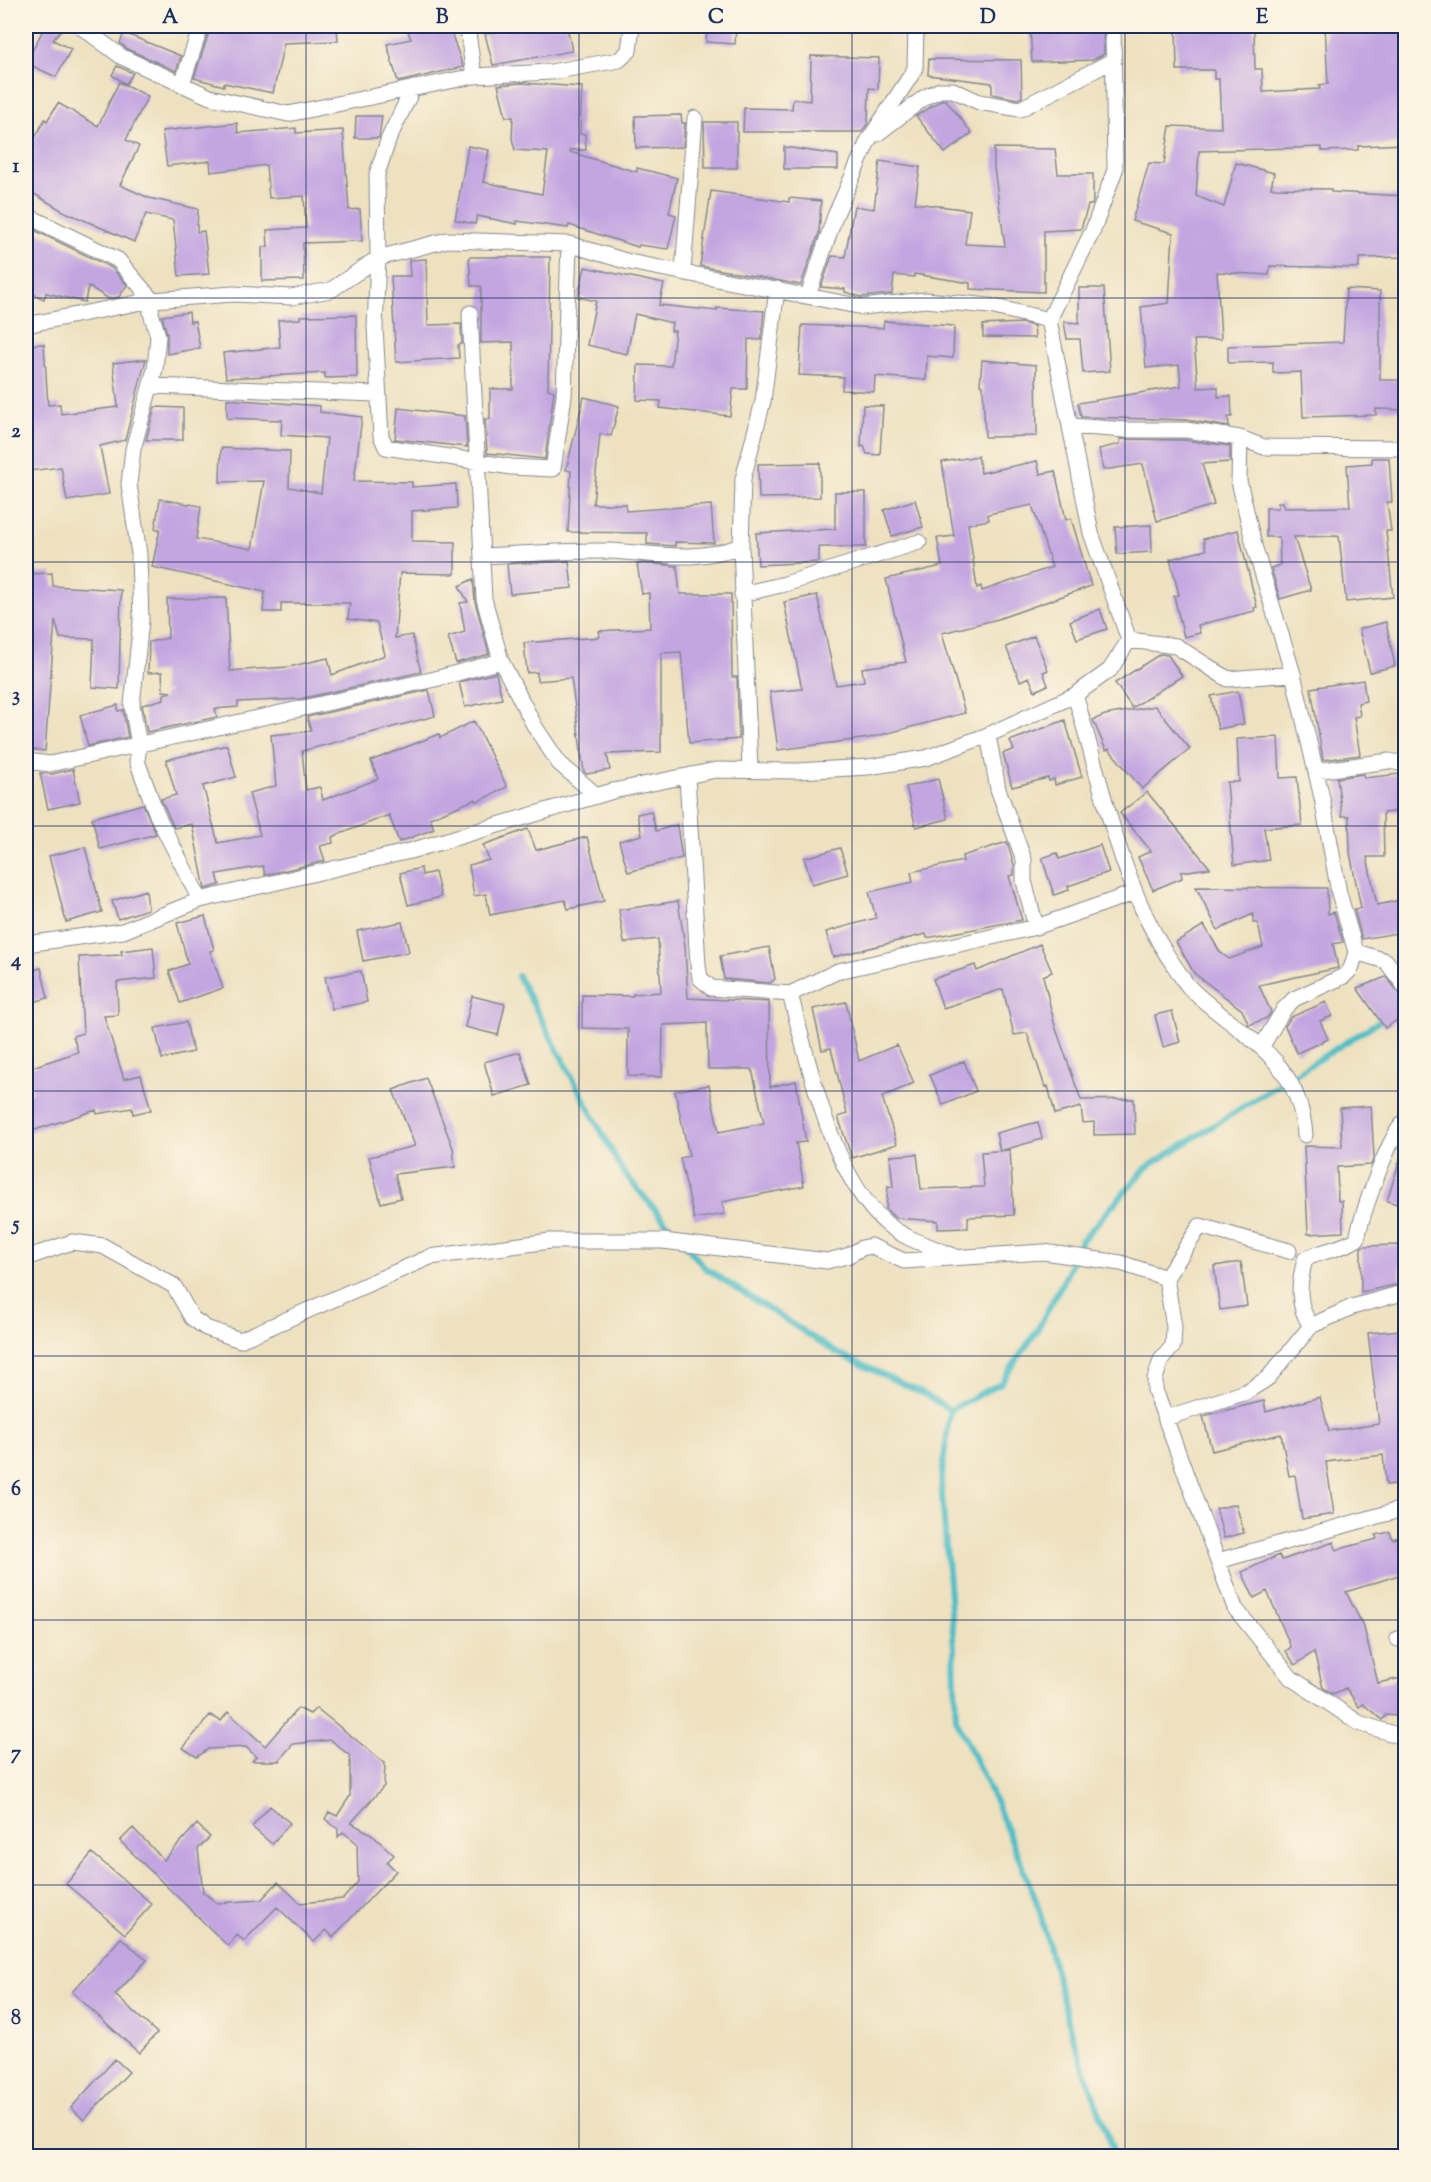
<svg xmlns="http://www.w3.org/2000/svg" width="1431" height="2182" font-family="'Sorts Mill Goudy',serif">
<rect width="100%" height="100%" fill="#fcf5e5"/>
<filter id="ink" filterUnits="userSpaceOnUse"><feTurbulence type="fractalNoise" baseFrequency=".0167" numOctaves="2"/><feDisplacementMap in="SourceGraphic" scale="12" xChannelSelector="R" yChannelSelector="G"/><feConvolveMatrix kernelMatrix="1 2 1 2 8 2 1 2 1" color-interpolation-filters="sRGB"/></filter>
<filter id="wash" filterUnits="userSpaceOnUse"><feTurbulence type="fractalNoise" baseFrequency=".008" numOctaves="4" result="noise"/><feDisplacementMap in="SourceGraphic" scale="24" xChannelSelector="R" yChannelSelector="G"/><feGaussianBlur stdDeviation="1.35" result="paint"/><feColorMatrix in="noise" values="0 0 0 0 0 0 0 0 0 0 0 0 0 0 0 0 0 1.4 0 .05"/><feComposite in="paint" operator="in"/></filter>
<g filter="url(#wash)">
<rect width="100%" height="100%" fill="#eee1c0"/>
<g fill="none" stroke-linecap="round" stroke-linejoin="round">
<path stroke="#4fbdc6" stroke-width="6" d="M518 976 623 1172 705 1268 837 1353 924 1394 950 1410
M950 1410 941 1483 954 1647 956 1719 999 1810 1038 1905 1071 2032 1115 2156
M950 1410 1001 1383 1036 1332 1066 1276 1081 1241 1146 1168 1386 1017"/>
</g>
<g id="blocks">
<path fill="#c3a6e1" fill-rule="evenodd" d="M45 26H64L53 40 71 49 56 77 26 63Z
M211 26H337L338 41 284 43 273 93 224 83V86L194 78Z
M406 26H449L463 67 398 82 387 44 411 39Z
M528 26H567L572 51 493 65 485 34Z
M707 26H736L735 44 706 42Z
M1065 26H1103L1104 54 1093 60 1032 62 1030 28Z
M1176 26H1254L1255 69H1262L1263 92 1320 89 1319 85 1328 84 1325 26H1406V144L1358 146V150L1322 151V147L1199 151 1196 196 1224 207 1236 163 1274 173 1271 188 1331 189V192L1406 196V257L1359 258V268L1270 266 1269 275 1217 272 1221 339 1194 340 1198 388 1218 387V397L1231 396 1232 417H1228L1229 427 1186 420 1081 417 1078 403 1181 386 1179 365 1146 368 1141 307 1169 303 1173 233 1132 221 1149 163 1164 164 1170 126 1221 128 1219 79H1214V70H1177Z
M124 33 181 56 176 71 127 49 120 43Z
M811 56 879 58 878 89 869 88 868 123 862 132H743L744 108 792 109 793 99 810 101Z
M929 59 1021 60 1022 97 1018 99 992 94V83L928 75Z
M117 66 133 73 126 84 112 75Z
M119 82 148 96 126 140 139 146 120 185 149 198 198 209 197 232 204 231 209 274 179 276 173 220 146 214 134 242 63 211 26 189V155L45 119 47 121 58 103 98 126Z
M522 83 582 87 580 134H585L586 150H570V152L637 172V168L677 178 669 213 676 215 668 249 639 245 638 247 569 225 568 228 517 221V224L477 216 475 224 455 220 468 146 489 150 483 182 542 194 548 152 515 150 512 139 513 117H506L498 85Z
M942 100H946L972 133 945 153 916 116Z
M681 115 682 123H685L683 147 636 148 635 116Z
M356 116H382L379 138H355Z
M704 122H737V168H705Z
M237 123 238 133 296 128V133L343 130 349 210 360 209 362 241 303 243 304 280 262 281V247H268L267 230 306 228 304 196 269 198 266 165 211 172 210 161 167 166 162 131Z
M784 147 838 155V169H784Z
M994 148 1055 149 1058 174H1093V201L1092 205H1088L1081 229 1044 231V292L970 289V283L914 274V277L894 275 892 294 861 297 845 292V289L821 287 832 256 845 257 854 206 874 209 880 161 920 167 915 203 970 210 965 244 1005 246 994 168Z
M711 191 789 202V198L821 201 819 233 801 285 700 266Z
M26 226 112 268 127 285 119 297 109 299 88 286 85 302 46 293 44 299 26 291Z
M469 257H550L548 389 554 391 545 459 487 453 485 419H490V389H513V342L481 343V286H471Z
M426 259 428 325 461 324 462 344 458 345 459 358 396 362 391 276H410L409 260Z
M585 267 664 284 659 305 717 311V308L764 311 761 340 748 339 747 389H733L730 416 660 408 661 401 637 400 638 365 671 366 675 331H671L672 323 635 314 627 354 587 345 596 301 578 297Z
M1079 288H1104L1110 371 1083 373 1080 339H1067L1064 322 1079 323Z
M1346 289 1380 291V380H1406V410L1376 409V415L1303 417 1301 372 1273 373V362L1228 363V346L1343 342Z
M189 312 190 322 195 321 200 348 167 354V334L162 316Z
M356 315 357 377 325 378V373L226 378 223 353 280 347 278 320 300 319V316Z
M884 321 954 326 953 358 927 356 926 380 875 376 874 392 842 390 843 377 799 375 802 325 883 328Z
M1021 323 1034 326 1035 338 983 337V325Z
M44 344 48 405 60 404 61 414 118 407 113 363 146 359 125 440 100 446 109 494 67 501 61 467 29 471 26 447V345Z
M982 360 1036 365 1037 436 985 437 983 386 980 385Z
M584 397 619 406 611 436 600 434 593 504H626V511L711 505 714 543 675 542V546L660 545 647 544V533L568 532 571 471 566 470Z
M227 399 320 406V412L362 417 354 481 412 482V487L456 484 457 508 412 511V541L455 542V574L400 573 395 638 412 635 421 672 300 699 238 702V707L215 709 217 717 147 732 142 705 164 699V694L171 692 163 691 162 672 148 673 149 642 168 638 167 599 226 598 230 671 288 667 328 658 332 675 385 655 377 623 348 619 350 603H281V612H263L265 592 152 567 160 529H155L160 499 201 506 196 539 252 549 264 481 220 482 221 448 290 451 289 487 321 493 327 438 281 435 282 420 227 418Z
M863 405 883 406 880 455 867 454 864 446 861 447Z
M155 407 183 408V440H146Z
M398 408 465 416 467 447 395 439Z
M1120 439 1185 440 1230 446V462L1202 464 1214 505 1157 521 1143 464 1103 470 1099 449 1120 444Z
M978 456 981 473 1037 461 1040 474 1055 471 1066 520 1071 518 1091 586 998 619 942 633 965 713 869 738 778 750 770 692 802 689 784 602 817 595 836 685 864 681 862 668 906 662 886 579 942 566 937 538 954 536 942 462ZM1032 505 1052 567 982 591 981 586 977 588 968 524 989 520 988 514Z
M1372 458H1389L1392 502H1387L1391 531H1386L1393 597 1346 602 1339 536 1294 537 1311 590 1280 599 1271 568 1280 565 1279 537H1266V508H1278V502H1282L1284 508 1350 507 1347 465 1372 463Z
M820 463V497L759 498 758 464Z
M835 492H866V547H819V562L758 565 756 533 835 529Z
M915 500 923 527 892 536 884 510Z
M1151 525 1152 552 1117 554 1115 527Z
M1238 530 1257 607 1254 608 1255 611 1198 625 1200 633 1184 637 1174 596 1179 595 1170 559 1206 550 1203 539Z
M569 561 572 588 510 594 507 564Z
M644 563 677 566 680 594H731L732 677H737L739 739 689 743 681 652 661 653V752L607 754 610 770 587 774 584 772 571 678 537 681V672L527 673 524 643 600 637 599 631 650 628 649 593 642 594 637 564Z
M52 573 53 586 121 590 119 689 92 687 94 639 60 638 55 620 45 751 26 749V676L30 621 26 622V574Z
M473 579 475 601 489 654 456 663 448 637 465 632 460 603 468 602 459 586Z
M1100 609 1107 629 1077 639 1070 621Z
M1386 622 1395 666 1370 672 1359 629Z
M1034 636 1048 670 1043 672 1048 685 1035 691 1029 677 1020 681 1006 647Z
M1160 654 1168 655 1182 676 1132 708 1115 683Z
M496 673 502 699 465 707 459 682Z
M1363 680 1366 701 1358 703 1360 716 1354 717 1360 755 1323 760 1311 688Z
M429 690 435 716 302 751 306 790 320 787 323 800 378 779 371 761 439 734 440 738 474 721 507 787 477 802 476 799 430 818 434 829 399 842 389 815 332 837 333 843 320 846 325 861 265 875 263 866 217 874 220 885 205 889 192 824 174 828 161 799 176 795 166 760 227 745 236 777 203 786 218 843 260 835 249 793 276 786 271 735 311 731 307 717Z
M1238 691 1244 724 1218 729 1211 696Z
M118 705V711L123 710 128 737 88 746 80 715Z
M1155 706 1190 749 1142 789 1109 749 1106 750 1093 720 1105 715Z
M1065 720 1082 777 1055 785 1054 779 1049 781 1048 778 1012 787 1003 753 1014 750 1010 741Z
M1278 737 1280 778 1297 777 1302 825 1264 828 1269 860 1234 865 1227 782H1239L1237 739Z
M73 769 80 802 48 809 40 773 52 774Z
M1363 774 1364 778 1400 774 1403 811 1383 813 1384 857H1367L1377 905 1397 901 1403 932 1362 939 1354 909 1361 908 1350 853 1349 816H1342L1337 778Z
M938 779 948 819 916 827 906 787Z
M1147 792 1210 868 1181 872 1182 878 1153 890 1138 857 1151 851 1120 813Z
M143 804 156 834 100 849 92 818Z
M651 811 656 831 677 825 682 858 628 872 619 841 642 835 637 814Z
M528 829 536 850 587 837 604 901 568 909 565 900 490 915 486 894 474 896 469 865 489 860 483 845Z
M1007 842 1014 865V875L1009 876 1022 920 927 938 926 934 833 957 826 932 876 918 869 892 913 882 911 872 963 861 962 856Z
M1100 845 1109 872 1068 886 1069 890 1054 895 1042 858 1057 853 1059 859Z
M85 847 102 912 66 922 49 856Z
M840 848 848 874 812 884 804 858Z
M421 868 422 875 435 872 441 897 408 905 400 873Z
M1196 887 1327 888 1328 914 1334 912 1343 942 1333 944 1338 968 1259 985 1271 1012 1267 1018 1249 1025 1242 1010 1194 973 1176 942 1204 925 1220 952 1229 959 1263 947 1258 923H1253V914L1218 930Z
M146 890 148 909 118 919 112 901Z
M678 901 685 946 688 998 769 1002 770 1087 796 1081 806 1142 796 1143 804 1186 722 1202 725 1214 694 1219 680 1158 689 1156 675 1091 709 1085 719 1132 764 1123 752 1069H708L707 1023 663 1025 662 1077 628 1076V1029L582 1028V995L633 996V994L661 992 658 939 624 943 619 910Z
M205 916 214 950 210 951 223 988 180 1003 169 971 188 964 177 923Z
M402 922 409 952 363 961 357 931Z
M1040 944 1052 972 1043 976 1055 1026 1081 1100 1134 1099 1135 1134 1094 1135V1122L1083 1123 1081 1107 1055 1114 1048 1086 1045 1087 1027 1033 1014 1035 1003 989 943 1008 933 979 975 965 977 971Z
M153 947 156 978 117 982 118 1015 104 1016 124 1079 141 1075 151 1110 133 1114 132 1108 97 1114 96 1110 26 1133V1093L32 1092 26 1069 78 1052 73 1036 83 1033 79 957 122 955 121 951Z
M769 947 775 979 770 983 724 979 720 956Z
M41 968 48 998 26 1004V972Z
M361 971 367 1002 332 1009 325 977Z
M1386 977 1406 1001V1014L1385 1028 1357 988Z
M472 996 505 1004 498 1035 465 1027Z
M846 1002 859 1061 897 1045 914 1083 882 1097 897 1144 852 1158 838 1117 847 1114 831 1048 822 1050 813 1009Z
M1326 1002 1332 1016 1320 1021 1328 1039 1297 1053 1285 1026 1291 1017Z
M1172 1011 1180 1042 1163 1047 1155 1015Z
M186 1022 193 1052 162 1059 155 1028Z
M520 1052 531 1085 494 1096 484 1062Z
M964 1061 976 1091 943 1105 930 1075Z
M426 1078 453 1148 455 1167 395 1174 401 1198 381 1203 369 1157 415 1146 393 1090Z
M1371 1106 1374 1157 1371 1165 1337 1167 1338 1201H1342L1343 1232 1308 1234 1304 1146 1342 1147 1340 1108Z
M1038 1122 1042 1139 1000 1151 996 1133Z
M1010 1150 1014 1215 968 1217V1228L938 1229V1221L895 1218 886 1209 888 1186 893 1187 890 1156 917 1154 921 1189 984 1187 981 1152Z
M1402 1153 1406 1154V1207L1387 1201Z
M1400 1245V1284L1361 1292V1248L1364 1246Z
M1241 1262 1247 1306 1220 1310 1214 1266Z
M1402 1330 1406 1366V1483L1386 1485 1383 1455 1326 1462 1334 1514 1302 1519 1295 1475 1289 1476 1281 1434 1212 1451 1203 1416 1264 1401 1266 1412 1320 1397 1329 1431 1379 1424 1368 1333Z
M1236 1504 1244 1533 1224 1538 1216 1509Z
M1390 1532 1392 1539 1406 1536V1566L1400 1567 1402 1574 1346 1592 1364 1628 1378 1683 1406 1677V1717L1386 1715 1382 1720 1363 1704 1359 1707 1346 1688 1333 1694 1323 1688 1314 1652 1295 1665 1286 1651 1291 1647 1267 1591 1254 1598 1242 1572 1279 1555 1282 1560 1334 1542 1336 1550 1377 1539 1376 1535Z
M298 1708 310 1714 316 1708 385 1763 384 1786 351 1823 370 1833 394 1855 387 1862 396 1871 333 1937 326 1930 314 1942 277 1907 244 1941 237 1935 228 1946 120 1841 133 1828 164 1860 197 1824 210 1837 198 1849 203 1892 217 1903 261 1900 278 1882 300 1903 343 1899 358 1882 357 1843 343 1832 338 1837V1829L325 1819 329 1812 337 1816 350 1796V1756L331 1740 293 1744 279 1760 281 1761H252L256 1757 246 1747 208 1749 197 1757 183 1748 210 1715 221 1721 228 1712 265 1746Z
M270 1806 290 1823 272 1844 252 1827Z
M92 1853 152 1904 125 1934 66 1884Z
M121 1938 147 1960 115 1995 157 2033 139 2053 72 1992Z
M115 2059 129 2072 84 2120 71 2108Z"/>
</g>
</g>
<g filter="url(#ink)">
<use href="#blocks" fill-opacity="0" stroke="#84888f" stroke-width="1.5"/>
<g fill="none" stroke-linecap="round" stroke-linejoin="round">
<g stroke="#84888f" stroke-width="17">
<path id="street" d="M80 26 122 57 210 97 288 114 474 76 551 72 619 60 629 51 632 26
M467 26 474 76
M1113 26 1115 170 1093 230 1049 320 1091 533 1129 640
M182 84 201 26
M413 88 389 138 377 174 378 258 375 327 381 436 386 447 511 467 553 469 564 396 569 244
M877 134 925 97 940 90H953L979 102 1020 109 1114 60
M26 215 118 260 152 300 151 313 158 336 155 369 133 449 129 484 139 554 141 621 132 705 139 745 137 761 157 815 200 900
M683 271 695 118
M808 296 835 216 868 141 915 69 916 26
M470 313 484 599 501 661 535 727 559 763 597 796
M26 325 152 300 233 294 291 297 331 290 378 258 447 240 569 244 629 262 863 307 925 300 990 306 1049 320
M151 386 377 394
M1070 426 1126 430H1186L1240 438 1264 447 1406 448
M1240 438 1239 481 1255 549 1293 674 1322 798 1339 893 1356 952 1351 969 1344 976 1294 999 1284 1009 1262 1046
M483 556C524 554 567 550 608 551 659 553 690 564 741 546
M742 594 785 584 919 542
M1129 640 1176 646 1228 679 1293 674
M1075 695C1101 781 1122 891 1173 964 1179 972 1184 983 1192 990 1242 1038 1299 1056 1305 1135
M988 735 998 789 1024 860V881L1036 927
M26 761 50 764 435 679 501 661
M750 769 741 546 743 479 763 401 777 289
M1316 771 1389 761 1406 764
M687 776 698 965 700 978 711 988 790 994 838 971 1036 927 1134 893
M26 944 123 931 200 900 410 851 613 791 716 770 797 771 868 767 926 758 988 735 1075 695 1110 670 1129 640
M1356 952 1386 961 1406 988
M790 994C809 1063 831 1177 887 1224 905 1239 932 1247 954 1256
M26 1258 72 1242 103 1246 174 1286 192 1318 206 1328 240 1340 430 1257 550 1241H663L827 1261 847 1256 862 1248 871 1246 904 1261 1043 1252 1121 1263 1166 1278 1200 1226 1289 1251
M1166 1278 1174 1327 1173 1346 1161 1360 1155 1379V1390L1235 1608 1291 1678 1359 1723 1406 1738
M1311 1326C1296 1305 1299 1283 1305 1259 1323 1250 1340 1250 1357 1239 1361 1218 1390 1130 1406 1121
M1166 1418 1246 1392 1268 1378 1311 1326 1352 1307 1406 1292
M1218 1561 1406 1508
M1398 1639 1406 1638"/>
</g>
<use href="#street" stroke="#fff" stroke-width="15"/>
</g>
</g>
<path fill="none" stroke="#1b2f5e" stroke-width="1.5" stroke-opacity="0.55" d="M306 26V2156M579 26V2156M852 26V2156M1125 26V2156M26 298H1406M26 562H1406M26 826H1406M26 1091H1406M26 1356H1406M26 1620H1406M26 1885H1406"/>
<rect width="1431" height="2182" fill="none" stroke="#fcf5e5" stroke-width="66"/>
<rect x="33" y="33" width="1365" height="2116" fill="none" stroke="#1b2f5e" stroke-width="2"/>
<g font-size="20" text-anchor="middle" font-weight="bold" fill="#1b2f5e">
<text x="170" y="23">A</text>
<text x="442" y="23">B</text>
<text x="716" y="23">C</text>
<text x="988" y="23">D</text>
<text x="1262" y="23">E</text>
<text x="16" y="172">1</text>
<text x="16" y="437">2</text>
<text x="16" y="701">3</text>
<text x="16" y="966">4</text>
<text x="16" y="1230">5</text>
<text x="16" y="1495">6</text>
<text x="16" y="1759">7</text>
<text x="16" y="2024">8</text>
</g>
</svg>
